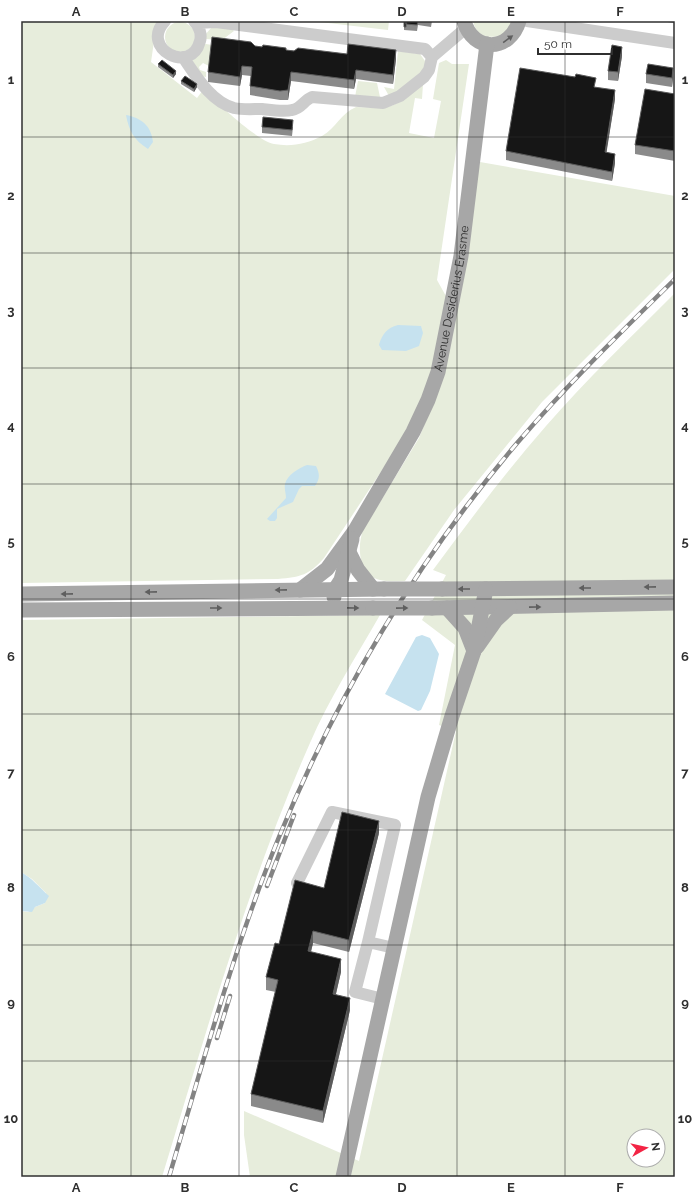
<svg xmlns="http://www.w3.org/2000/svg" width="696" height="1198" font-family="Raleway,sans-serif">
<rect width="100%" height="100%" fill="#fff"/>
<path fill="#e7eddc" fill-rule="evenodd" d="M21 21H157L151 62 197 98 203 90C219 104 256 140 274 144 291 147 307 144 322 136 336 128 341 113 356 107 393 108 392 110 420 85L423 84 422 99 415 98 409 133 434 138 441 101 433 99 439 63 446 60 452 64H469L437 280 447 298 431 375 420 403 400 443 324 558C309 575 301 577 278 579L21 583Z
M311 21H389L388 30Z
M473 21H513L505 34C491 39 477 39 473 21Z
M165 37a15 15 0 1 1 30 0a15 15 0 1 1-30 0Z
M211 28H231L234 31 222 40 206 39 205 35Z
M206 44 212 45 209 66 203 63 199 67 200 70 206 72V77L201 76 191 58 202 45Z
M398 51 420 54 425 61V70L398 95 389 96 384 87 394 89Z
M358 81 377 83 380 97H355Z
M480 162 675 196V269L542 402 454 510 405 581C397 581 388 582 380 580 358 575 357 547 363 530L419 438 435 398Z
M675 293V1177H250L244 1135V1111L359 1161 456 731 439 725 455 645 422 620 446 575 433 570C469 521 506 472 546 426 586 380 631 337 675 293ZM634 1136H658V1160H634Z
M380 615C356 657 329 699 310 743 248 883 207 1030 162 1177H21V911L28 912 35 907 45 903 46 893 32 879 21 872V620Z"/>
<path fill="#c6e2ef" d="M126 115C141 118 151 125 153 142L148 149C134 140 129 131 126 115Z
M398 325 421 326 423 333 419 346 406 351 382 350 379 345C382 334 387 328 398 325Z
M307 465 316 466C320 474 320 479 315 486H302L299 489 293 502 277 509V518L275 521H270L267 519 286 498C286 494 284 488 285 484 287 475 299 468 307 465Z
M422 635 430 638 439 654 430 691 421 710 418 711 385 694 416 637Z
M21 872C32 878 39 887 49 896L45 903 35 907 32 912 21 911Z"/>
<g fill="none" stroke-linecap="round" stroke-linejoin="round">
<path stroke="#ccc" stroke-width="12" d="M165 21C139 48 191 76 200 41 202 34 199 26 194 21
M527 21 675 43
M196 23 216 22 425 49 432 57 466 28
M183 57C196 76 211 102 234 108 243 110 253 109 262 109 271 110 283 112 292 110 301 109 304 100 312 97L383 103 400 96 424 77 429 70 432 57
M297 883 332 812 395 825 368 942
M383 999 355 992 368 942 394 948"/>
<g stroke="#a7a7a7" stroke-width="15">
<path d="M464 21C473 53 510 52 519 21"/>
<path d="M349 552 358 570 373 589"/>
<path d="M442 589 675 587"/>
<path id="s1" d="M300 590 327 569 354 532 413 432 428 400 438 372 461 256 487 44"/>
<path d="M21 594 384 589"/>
<path d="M334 597V591L341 580 352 539"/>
<path d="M432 608 675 603"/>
<path d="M447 608 465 628 474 651"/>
<path d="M21 610 373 608"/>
<path d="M477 647 496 620 510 607"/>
<path d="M343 1177 428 797 452 716 474 651 486 589"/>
</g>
<g stroke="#848484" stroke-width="4.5">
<path id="rail" d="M267 886 294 815
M217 1038 230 996
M169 1177C203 1063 234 947 279 837 337 695 418 559 518 442 567 385 621 332 675 279"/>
</g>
<use href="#rail" stroke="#fff" stroke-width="3" stroke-dasharray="9" stroke-linecap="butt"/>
<path stroke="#a7a7a7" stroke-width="15" d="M384 589H442
M373 608H432"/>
</g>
<path fill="#8a8a8a" d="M404 21H432L431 27 418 25 417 31 404 30Z
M660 21H675V23Z
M255 46 286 50 396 59 393 84 356 79 354 89 291 81 288 100H280L250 95V86L251 76 242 75 240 86 208 82V72Z
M622 56 618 81 608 80V71Z
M158 64 176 74 173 78 158 67Z
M646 74 673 77 672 87 646 83Z
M181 81 197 87 194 92 181 84Z
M596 87 615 99 606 153 615 163 612 181 506 160V151Z
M675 94V161L635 154V145Z
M262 127H293L292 136 262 133Z
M379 833 349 952 313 943 311 952 341 972 336 994 350 1010 323 1123 251 1106V1094L276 992 266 990V977L279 944Z"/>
<path fill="#5c5c5c" d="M622 47V56L618 81V72Z
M396 50V59L393 84V75Z
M242 66V75L240 86V77Z
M673 68V77L672 87V78Z
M356 70V79L354 89V80Z
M176 71V74L173 78V75Z
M291 72V81L288 100V90Z
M197 84V87L194 92V89Z
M615 90V99L605 162V152Z
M615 154V163L612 181V172Z
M379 821V833L349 952V940Z
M313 931V943L308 963V951Z
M341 959V972L333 1006V994Z
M350 998V1010L323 1123V1111Z"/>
<path fill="#161616" stroke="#5c5c5c" d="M404 21H406V27H404Z
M406 21H418L417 25 406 24Z
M212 37 251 42 255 46 262 47 263 45 286 48V50L294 51 298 48 347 54 348 44 396 50 393 75 356 70 354 80 291 72 288 90 280 91 250 86 252 67 242 66 240 77 208 72Z
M612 45 622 47 618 72 608 71Z
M162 60 176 71 173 75 158 64Z
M648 64 673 68 672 78 646 74Z
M520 68 575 77 576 74 596 78 594 87 615 90 605 152 615 154 612 172 506 151Z
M185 76 197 84 194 89 181 81Z
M645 89 675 94V151L635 145Z
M263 117 293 120 292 130 262 127Z
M342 812 379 821 349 940 313 931 308 951 341 959 333 994 350 998 323 1111 251 1094 278 980 266 977 275 943 279 944 295 880 324 888Z"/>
<defs><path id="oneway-solid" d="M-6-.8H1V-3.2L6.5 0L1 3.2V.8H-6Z"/></defs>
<g fill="#5f5f5f">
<use href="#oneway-solid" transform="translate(508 39) rotate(-36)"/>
<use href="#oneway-solid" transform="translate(650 587) rotate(179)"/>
<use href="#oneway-solid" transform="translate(585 588) rotate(180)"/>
<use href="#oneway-solid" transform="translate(464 589) rotate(180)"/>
<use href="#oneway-solid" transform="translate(281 590) rotate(179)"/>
<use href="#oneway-solid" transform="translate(151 592) rotate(179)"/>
<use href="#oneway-solid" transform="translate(67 594) rotate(179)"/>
<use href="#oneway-solid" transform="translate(535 607) rotate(-1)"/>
<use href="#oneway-solid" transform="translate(216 608)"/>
<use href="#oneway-solid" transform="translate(353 608) rotate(1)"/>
<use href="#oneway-solid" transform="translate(402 608) rotate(-1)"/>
</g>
<path fill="none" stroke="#2f2f2f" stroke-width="1" stroke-opacity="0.55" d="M131 21V1177M239 21V1177M348 21V1177M457 21V1177M565 21V1177M21 137H675M21 253H675M21 368H675M21 484H675M21 599H675M21 714H675M21 830H675M21 945H675M21 1061H675"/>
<g text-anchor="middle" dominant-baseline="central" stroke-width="4" stroke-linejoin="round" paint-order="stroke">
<g font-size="12" fill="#2f2f2f" stroke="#fff">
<text stroke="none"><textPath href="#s1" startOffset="336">Avenue Desiderius Erasme</textPath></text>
</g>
</g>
<rect width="696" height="1198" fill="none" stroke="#ffffff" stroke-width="44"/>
<g transform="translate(646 1148) rotate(82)"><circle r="19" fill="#ffffff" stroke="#acacac"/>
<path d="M0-3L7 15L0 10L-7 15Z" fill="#f32444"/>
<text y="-6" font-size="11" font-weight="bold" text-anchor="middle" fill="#2f2f2f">N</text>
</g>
<path d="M538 48v6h74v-6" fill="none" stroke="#2f2f2f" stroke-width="2"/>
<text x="544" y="48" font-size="12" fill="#2f2f2f" stroke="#ffffff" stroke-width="3" paint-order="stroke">50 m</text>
<rect x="22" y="22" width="652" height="1154" fill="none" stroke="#2f2f2f" stroke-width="1.5"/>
<g font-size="13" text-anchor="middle" font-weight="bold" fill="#2f2f2f">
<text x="76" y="16">A</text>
<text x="185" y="16">B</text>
<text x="294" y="16">C</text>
<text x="402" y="16">D</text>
<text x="511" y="16">E</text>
<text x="620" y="16">F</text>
<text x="11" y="84">1</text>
<text x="685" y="84">1</text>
<text x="11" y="200">2</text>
<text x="685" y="200">2</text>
<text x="11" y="315">3</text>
<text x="685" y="315">3</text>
<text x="11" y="430">4</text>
<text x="685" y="430">4</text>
<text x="11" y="546">5</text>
<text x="685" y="546">5</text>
<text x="11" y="661">6</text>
<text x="685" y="661">6</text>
<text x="11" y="777">7</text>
<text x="685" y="777">7</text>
<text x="11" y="892">8</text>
<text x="685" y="892">8</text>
<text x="11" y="1007">9</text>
<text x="685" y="1007">9</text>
<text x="11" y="1123">10</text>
<text x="685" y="1123">10</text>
<text x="76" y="1192">A</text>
<text x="185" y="1192">B</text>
<text x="294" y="1192">C</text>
<text x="402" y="1192">D</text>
<text x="511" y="1192">E</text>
<text x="620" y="1192">F</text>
</g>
</svg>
